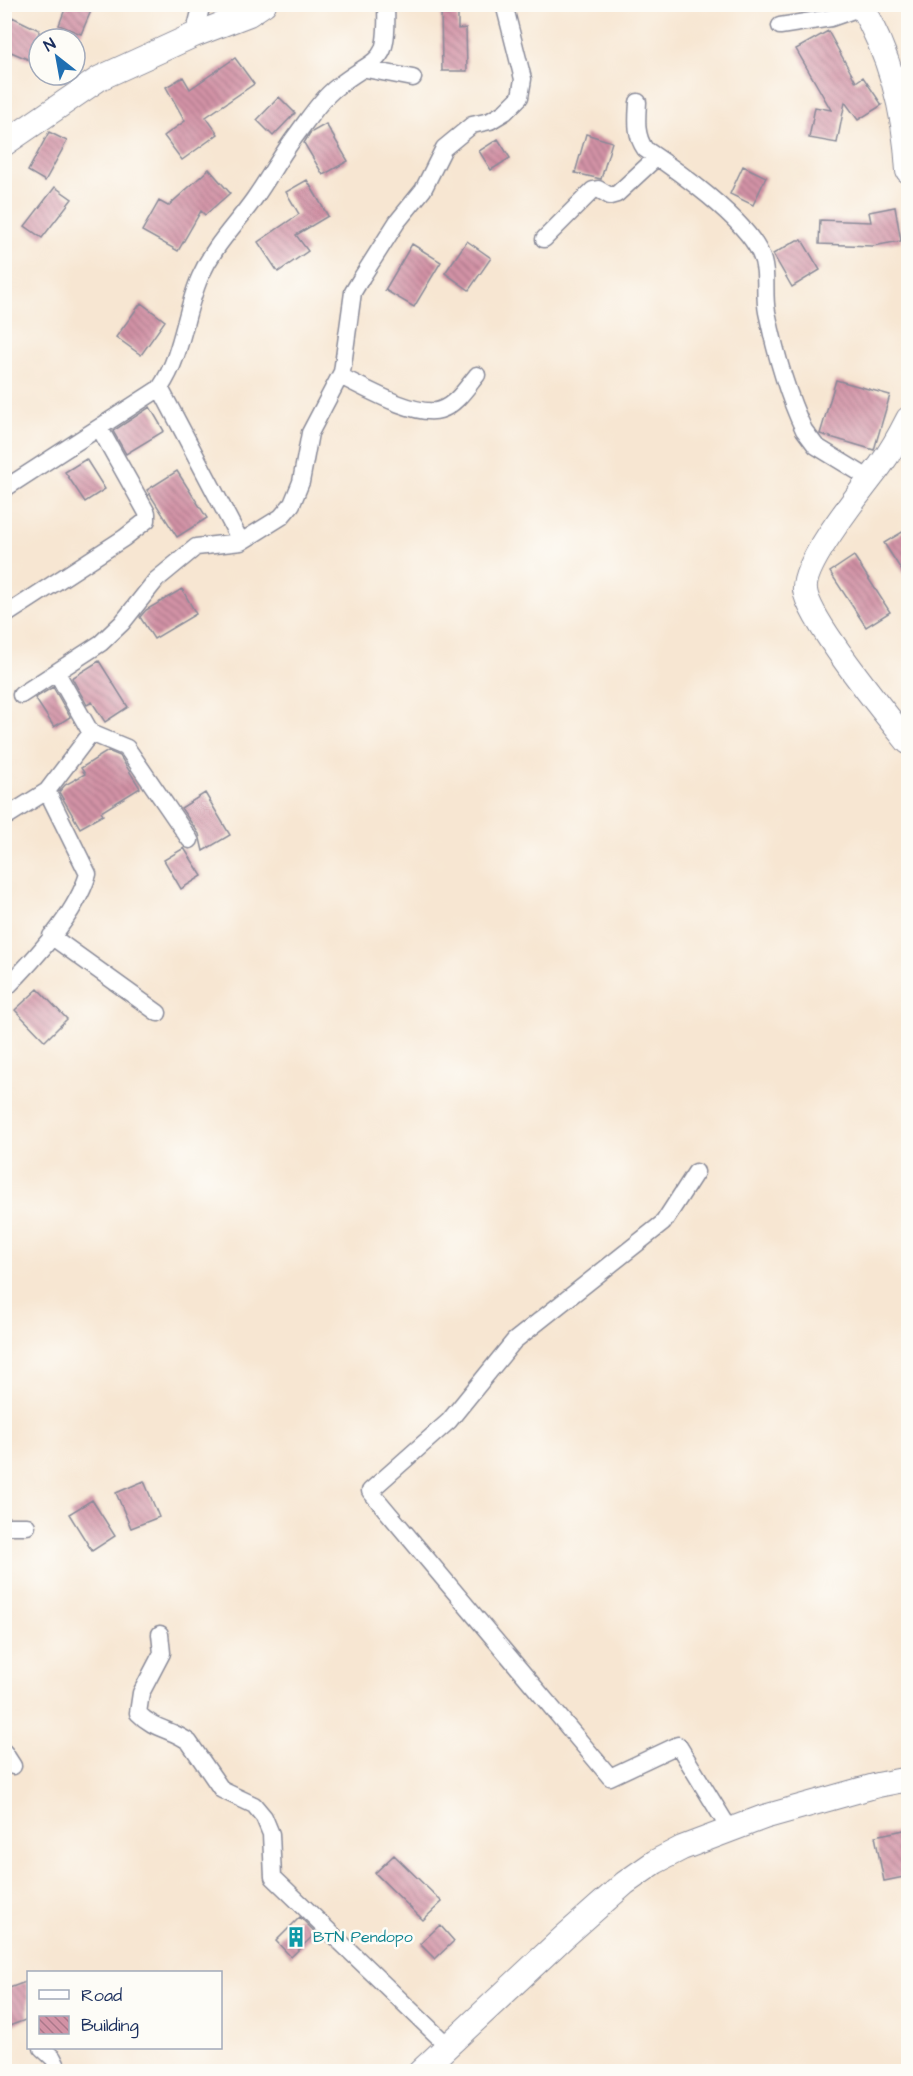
<svg xmlns="http://www.w3.org/2000/svg" width="913" height="2076" font-family="'Architects Daughter',sans-serif">
<defs>
<pattern id="building-back-hatch" width="6" height="6" patternUnits="userSpaceOnUse" patternTransform="scale(1.5)"><rect width="6" height="6" fill="#d292a5"/><path d="M-1 5l2 2M0 0l6 6M5-1l2 2" fill="none" stroke="#aa788a"/></pattern>
</defs>
<rect width="100%" height="100%" fill="#fdfcf7"/>
<filter id="ink" filterUnits="userSpaceOnUse"><feTurbulence type="fractalNoise" baseFrequency=".0167" numOctaves="2"/><feDisplacementMap in="SourceGraphic" scale="12" xChannelSelector="R" yChannelSelector="G"/><feConvolveMatrix kernelMatrix="1 2 1 2 8 2 1 2 1" color-interpolation-filters="sRGB"/></filter>
<filter id="wash" filterUnits="userSpaceOnUse"><feTurbulence type="fractalNoise" baseFrequency=".008" numOctaves="4" result="noise"/><feDisplacementMap in="SourceGraphic" scale="24" xChannelSelector="R" yChannelSelector="G"/><feGaussianBlur stdDeviation="1.35" result="paint"/><feColorMatrix in="noise" values="0 0 0 0 0 0 0 0 0 0 0 0 0 0 0 0 0 1.4 0 .05"/><feComposite in="paint" operator="in"/></filter>
<g filter="url(#wash)">
<rect width="100%" height="100%" fill="#f7e6d2"/>
<g id="blocks">
<path fill="url(#building-back-hatch)" d="M67 4H94L81 34 59 25Z
M441 4H458V29L466 28 467 71H442Z
M12 17 39 30V64L4 49V33Z
M828 31 856 82 863 77 882 105 858 120 845 102 837 143 809 138 815 107 831 110 796 49Z
M235 58 254 84 206 117 218 134 182 160 164 136 185 121 166 87 183 77 190 89Z
M279 97 295 113 273 136 257 120Z
M326 124 348 161 323 175 304 143 310 133Z
M49 132 67 141 45 181 28 171Z
M586 134 612 142 601 179 575 173Z
M498 139 510 158 491 170 479 151Z
M743 166 766 177 753 205 730 194Z
M209 169 230 193 205 215 201 211 178 251 142 231 159 201 168 206Z
M307 180 328 216 296 235 308 251 278 272 258 242 299 214 286 192Z
M55 187 72 199 42 238 25 226Z
M895 207 901 241 873 246 819 244 820 220 871 222 869 212Z
M797 240H802L820 270 792 287 773 254Z
M467 241 491 258 469 290 445 273Z
M412 244 441 262 414 307 385 290Z
M141 303 165 321 141 355 116 337Z
M836 380 890 395 874 450 820 434Z
M150 407 164 431 126 454 113 431Z
M86 459 105 489 85 502 65 472Z
M177 471 207 518 177 537 147 490Z
M909 528V582L884 543Z
M854 556 890 612 866 627 830 572Z
M182 589 196 614 154 639 140 617 146 610Z
M99 661 128 707 105 722 92 702 87 705 72 678Z
M53 687 70 717 54 727 35 698Z
M108 751 120 756 140 788 101 812 103 815 80 828 59 792 65 785 85 774 81 768Z
M205 793 230 835 203 851 199 834 181 808Z
M184 848 202 876 181 889 164 860Z
M38 989 67 1019 45 1041 15 1010Z
M144 1481 159 1517 131 1528 116 1493Z
M92 1500 115 1536 92 1551 69 1514Z
M909 1829V1876L884 1881 875 1836Z
M394 1855 442 1902 423 1920 375 1873Z
M300 1917 316 1933 291 1957 276 1941Z
M440 1925 454 1941 435 1959 420 1944Z
M28 1981V2019L4 2028V1990Z"/>
</g>
</g>
<g filter="url(#ink)">
<use href="#blocks" fill-opacity="0" stroke="#898a98" stroke-width="1.5"/>
<g fill="none" stroke-linecap="round" stroke-linejoin="round">
<g stroke="#898a98" stroke-width="19">
<path id="street" d="M780 26 831 18 862 7
M194 35 202 4
M366 69 413 78
M638 102C637 119 635 135 645 149 678 171 744 218 760 253 769 271 763 293 767 312 775 351 787 394 804 430L816 446 870 479
M544 239 593 190 598 189 610 196 617 194 657 157
M340 376C363 387 416 418 440 410 456 405 467 387 477 375
M4 489 160 388C183 354 184 314 200 277 214 245 235 226 254 199 269 178 281 155 297 134 309 118 322 98 338 86 381 53 388 67 386 4
M241 542 281 517 292 504 301 482 310 433 342 372 353 292 362 277 397 222 423 190 444 148 472 125 490 121 505 112 520 97 523 79 504 4
M4 616 124 538 147 520V513L100 429
M21 695 101 643 122 623 156 580 196 547 241 542 160 388
M91 733 127 748 190 840
M4 818 47 791
M51 936 158 1013
M4 990C34 960 76 915 88 874L47 791 91 733 57 673
M696 1172 663 1223 514 1341 449 1421 370 1491 610 1777 678 1745 730 1830
M4 1526H27
M160 1634 162 1653 141 1693 138 1713C154 1730 172 1729 189 1742L222 1790 254 1805 264 1817 271 1834 273 1877 448 2046
M4 1752 13 1766
M42 2048 53 2058 60 2072"/>
</g>
<g stroke="#898a98" stroke-width="26">
<path id="secondary" d="M860 4C890 55 905 112 908 171
M4 144 100 78 194 35 249 14 264 4
M908 419C900 435 891 451 880 466 862 490 802 563 805 590 808 619 887 716 908 742
M420 2072 564 1937 625 1883 655 1862 682 1848 764 1817 878 1785 908 1779"/>
</g>
<use href="#street" stroke="#fff" stroke-width="16"/>
<use href="#secondary" stroke="#fff" stroke-width="24"/>
</g>
</g>
<defs>
<g id="building-bare" transform="scale(1.62)"><path d="M-4-6H4V6H1V3H-1V6H-4ZM-2.5-4.3h1.7v1.8h-1.7ZM.8-4.3h1.7v1.8H.8ZM-2.5-1h1.7V.8h-1.7ZM.8-1h1.7V.8H.8Z" fill="#0f9aa8" stroke="#fdfcf7" stroke-width="2.5" paint-order="stroke"/></g>
</defs>
<g fill-rule="evenodd">
<use href="#building-bare" x="296" y="1937"/>
</g>
<g text-anchor="middle" dominant-baseline="central" stroke-width="5" stroke-linejoin="round" paint-order="stroke">
<g font-size="16" fill="#0d838f" stroke="#fdfcf7" text-anchor="start">
<text x="313" y="1937">BTN Pendopo</text>
</g>
</g>
<rect width="913" height="2076" fill="none" stroke="#fdfcf7" stroke-width="24"/>
<rect x="27" y="1971" width="195" height="78" fill="#fdfcf7" stroke="#a3aaba" stroke-width="1.5"/>
<rect x="39" y="1990" width="30" height="9" fill="#ffffff" stroke="#a3aaba" stroke-width="1.5"/>
<text x="81" y="2001" font-size="18" fill="#1b2f5e">Road</text>
<rect x="39" y="2016" width="30" height="18" fill="url(#building-back-hatch)" stroke="#a3aaba" stroke-width="1.5"/>
<text x="81" y="2031" font-size="18" fill="#1b2f5e">Building</text>
<g transform="translate(57 57) rotate(329)"><circle r="28" fill="#fdfcf7" stroke="#a3aaba" stroke-width="1.5"/>
<path d="M0-4.5L10 22L0 15L-10 22Z" fill="#1f6fb2"/>
<text y="-9" font-size="16" font-weight="bold" text-anchor="middle" fill="#1b2f5e">N</text>
</g>
</svg>
